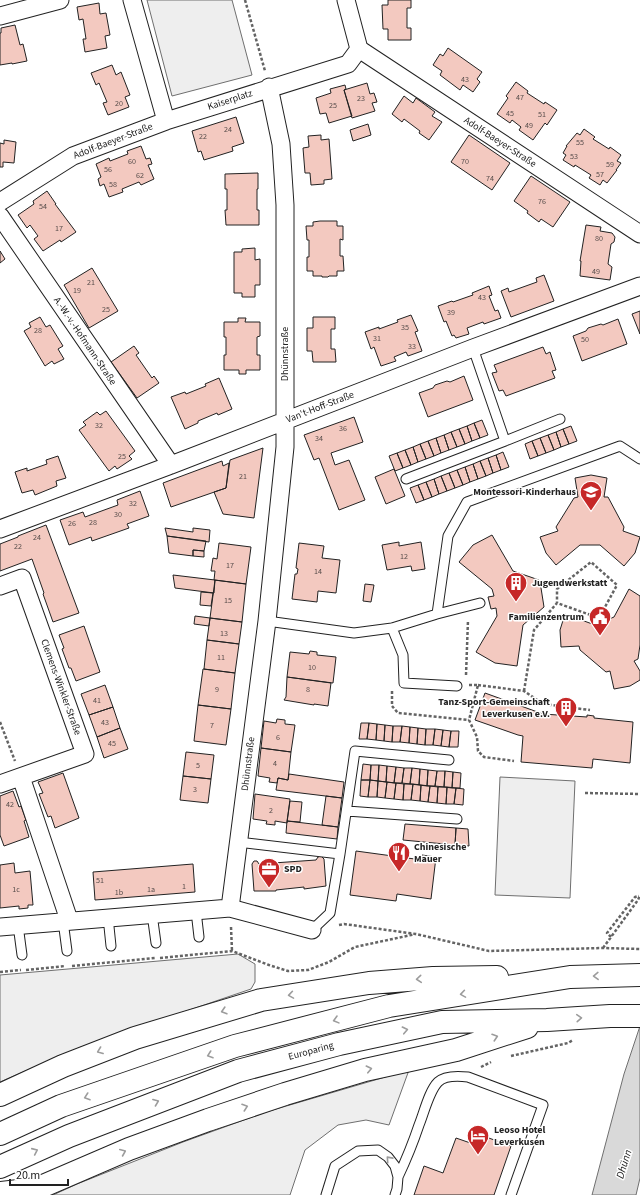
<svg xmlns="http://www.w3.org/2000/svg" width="640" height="1195" font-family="'Source Sans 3',sans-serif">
<rect width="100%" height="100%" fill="#fff"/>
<path fill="#eee" stroke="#6f6f6f" d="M147 0H232L252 75 172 96Z
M500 777 575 781 570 898 495 895Z
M238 954 255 964V982L251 989 81 1047 0 1082V975Z
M409 1070 389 1125 366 1120 338 1125 305 1150 290 1195H53L77 1184 183 1142 266 1112Z"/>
<path fill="#d9d9d9" stroke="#6f6f6f" d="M640 1026V1178L636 1195H592L624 1074Z"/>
<path fill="#f3c9c0" stroke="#222" d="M388 0H411V8H407V28H411V40H388V29H383L382 5H388Z
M99 3 100 14 106 13 110 35 105 36 107 48 85 52 83 39H86L83 19 79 20 77 7Z
M15 25 20 45 23 44 27 61 12 64V63L0 65V33H1V28Z
M448 48 482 72 477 79 480 82 473 92 463 85 460 90 440 75 442 71 433 65 440 54 443 56Z
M112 65 116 75 121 72 130 95 125 97 129 107 108 115 103 103 107 102 99 83 96 85 91 73Z
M516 82 528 91 527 93 544 104 545 102 557 110 547 125 545 123 533 140 519 130 521 127 512 120 510 123 497 114 508 98 506 96Z
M367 83 370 94 374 93 377 102 372 103 375 111 352 118 344 90Z
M345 85 346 89 344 90 352 116 329 123 326 113 320 114 316 98 331 93 330 89Z
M404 96 413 103 416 98 435 112 432 116 442 122 429 140 419 133 420 131 404 119 402 122 392 114Z
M236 117 244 143 232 147 233 151 204 160 201 151 198 152 192 131Z
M368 124 371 135 353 141 350 130Z
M584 129 595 137 593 139 609 149 610 147 621 155 617 161 621 163 616 170H617L607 183 603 180 600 185 589 178 591 175 575 165 574 167 563 160 566 155 563 153 567 146H566L577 133 580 135Z
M321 135V140L329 139 332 179 324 180V184L311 185 310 173H305L303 148 309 147 308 136Z
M469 135 510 163 492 190 451 162Z
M4 140 16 142 14 163 3 162V167H0V143L4 144Z
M141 146 146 159 150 158 152 164 148 165 154 179 141 185 139 182 122 189 123 192 109 197 104 184 100 186 98 179 101 177 96 164 109 158 110 161 128 154 127 151Z
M258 173V189H257V210H259V225H226L225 210H227V189H225V174Z
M531 176 570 202 553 227 541 219 539 222 527 213 528 211 514 201Z
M47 191 56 204H55L76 232 61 242 60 240 43 251 34 239 38 236 30 225 27 228 18 215 34 204 33 201Z
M320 221H337V226H343V240L340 239V256H343L344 271H337V276H329L328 277H322V276H313V271H307V257H309V240H307L306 226H313V222Z
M586 225 601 227 600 231 612 233 615 237 614 242 611 244 608 264 612 267 610 280 580 276 581 261H580Z
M255 248V260L260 259V285H255V297H242V293H234V252H242V249Z
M0 251 5 259 0 263Z
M92 268 118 311 89 328 64 285Z
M544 275 554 301 511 317 501 291 508 288 509 292 537 282 536 278Z
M489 286 492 295 489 296 495 311 498 310 501 318 484 324 483 322 467 328 469 334 456 338 454 335 452 336 446 321 444 322 438 306 452 301 453 302 473 295 472 293Z
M640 311V334L632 314Z
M411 315 418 331 415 332 422 351 408 356 406 352 394 357 396 361 381 366 374 347 371 349 365 332 379 327V329L398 322 397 320Z
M40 317 46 327 50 325 63 346 58 349 64 359 54 364 52 361 45 366 24 331 31 327 29 323Z
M313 317H335V329H331V349H335L336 362H313L312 351H307V328H313Z
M238 318H246L245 322H260V336L257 337V355H260V370H246V374H239V370H224V355H226V337H224V322H238Z
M618 319 627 344 582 361 573 336 586 331 588 328 601 324 603 325Z
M134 346 139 353 136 355 152 378 154 376 159 383 137 398 111 362Z
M543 347 546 354 550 352 556 370 552 371 555 378 506 396 503 390 499 391 492 373 497 372 494 365Z
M464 376 473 400 428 417 419 393 433 388 435 385 447 381 450 382Z
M219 378 232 409 218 415 217 413 198 421V423L185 429 171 397 185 392 186 394 206 386 205 384Z
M106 411 135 451 129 456 132 459 117 469 115 466 109 471 79 430 86 425 83 422 97 412 100 415Z
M354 417 363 442 331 453 335 465 349 460 365 500 339 510 319 458 314 460 304 435Z
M482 420 488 435 480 438 474 423Z
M474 423 480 438 472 441 467 426Z
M467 426 472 441 465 444 459 429Z
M571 426 577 441 569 444 563 429Z
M459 429 465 444 457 447 451 432Z
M563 429 569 444 561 447 556 432Z
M451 432 457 447 449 450 444 435Z
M556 432 561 447 554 450 548 435Z
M444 435 449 450 441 453 436 438Z
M548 435 554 450 546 453 540 438Z
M436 438 441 453 434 456 428 441Z
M540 438 546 453 538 456 532 441Z
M428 441 434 456 426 459 420 444Z
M532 441 538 456 530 459 525 444Z
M420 444 426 459 418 462 413 447Z
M413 447 418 462 411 465 405 450Z
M263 448 254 518 223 514 214 492 226 488 230 460Z
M405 450 411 465 403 468 397 453Z
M503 452 509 467 501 470 496 455Z
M397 453 403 468 395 471 389 456Z
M496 455 501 470 493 473 488 458Z
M58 456 66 478 56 481 57 486 35 495 33 490 22 493 15 472 27 468V471L47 464 46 460Z
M488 458 493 473 486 476 480 461Z
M222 461 223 466 229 463 226 488 171 507 163 483Z
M480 461 486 476 478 479 473 464Z
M473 464 478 479 470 482 465 467Z
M465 467 470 482 463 485 457 470Z
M394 469 405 496 386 504 375 477Z
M457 470 463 485 455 488 449 473Z
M449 473 455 488 447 491 441 476Z
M591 475 607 478 604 497H608L624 527 623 531 640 537 635 553 624 566 600 545H580L556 565 546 553 540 537 558 531 556 527 574 498 578 497 575 478Z
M441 476 447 491 439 494 434 479Z
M434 479 439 494 432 497 426 482Z
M426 482 432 497 424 500 418 485Z
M418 485 424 500 416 503 410 488Z
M140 491 149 516 127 524 129 528 92 541 91 537 69 545 60 520 83 512 85 517 118 505 117 500Z
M46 525 79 613 53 622 43 594 44 593 32 559 0 571V544L18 537V536Z
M165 528 193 532V528L210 530 209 542 167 536Z
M492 535 513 571 539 580 541 588 544 607 523 625 517 666 495 663 476 652 497 616 496 608 491 609 488 597 494 596 492 589 459 562 473 545Z
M167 536 206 541 204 551 193 550V556L169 553Z
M399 542V546L421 542 425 569 412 571 411 566 387 570 382 545Z
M219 543 251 547 246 584 214 580 215 571H211L213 558 217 559Z
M299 543 324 546 322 558 340 560 336 593 318 591 317 602 292 599 295 574H297L298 569 296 568Z
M193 550 204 551V557L193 556Z
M173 575 215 580 214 593 175 588Z
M215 580 246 584 242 622 210 618Z
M365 584 374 585 371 602 363 601Z
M629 589 640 596V645L638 659 634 661 640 671V680L630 686 614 689 610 671 606 672 580 650 579 646 561 647 560 630 565 614 595 625 614 617Z
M201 592 213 593 211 606 200 605Z
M195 616 210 618 209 626 194 624Z
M210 618 242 622 239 644 207 640Z
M84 626 100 672 76 681 71 668H69L62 649 64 648 59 635Z
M207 640 239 644 235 673 204 669Z
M310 651 317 652V655L336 657 333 683 287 677 290 652 309 654Z
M203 669 235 673 231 709 198 705Z
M287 677 331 683 328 706 314 704V705L284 700 286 697Z
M105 685 113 707 89 715 81 694Z
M485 693 543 714 587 717V715L594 716V718L633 722 630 763 593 759 592 768 521 762 523 736 518 735 475 720Z
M198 705 231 709 226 745 194 741Z
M113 707 120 728 97 737 89 715Z
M277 719 285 720V724L295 725 291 752 261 748 264 721 276 723Z
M361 723H369L367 739H359Z
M369 723 377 724 376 740 367 739Z
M377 724 385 725 384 741 376 740Z
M385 725 393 726 392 742 384 741Z
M393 726H402L400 742H392Z
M402 726 410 727 409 743 400 742Z
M410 727 418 728 417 744 409 743Z
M120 728 128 749 104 758 97 737Z
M418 728 426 729 425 745 417 744Z
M426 729H435L433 745H425Z
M435 729 443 730 441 746 433 745Z
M443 730 451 731 449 747 441 746Z
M451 731H459L458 747H449Z
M261 748 291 752 288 780 278 778 277 783 269 782 270 778 258 776Z
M186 752 214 755 211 779 183 776Z
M363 764 371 765 370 780H361Z
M371 765H379L378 781 370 780Z
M379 765 387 766 386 782 378 781Z
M387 766 396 767 394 783 386 782Z
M396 767 404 768 402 783H394Z
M404 768H412L410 784 402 783Z
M412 768 420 769 419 785 410 784Z
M420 769 428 770 427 786 419 785Z
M428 770 437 771 435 786H427Z
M437 771H445L444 787 435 786Z
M445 771 453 772 452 788 444 787Z
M453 772 461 773 460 788H452Z
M63 773 79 818 55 828 51 816 48 817 39 794 43 793 38 782Z
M289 774 344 782 342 798 276 790 278 778 288 780Z
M183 776 211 779 208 803 180 800Z
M361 780H370L368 797 360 796Z
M370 780 378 781 377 797H368Z
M378 781 387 782 385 798 377 797Z
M387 782 396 783 394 799 385 798Z
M396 783 404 784 403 800 394 799Z
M404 784H413L411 800H403Z
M413 784 421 785 420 801 411 800Z
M421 785 430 786 428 802 420 801Z
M430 786 438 787 437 803 428 802Z
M438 787H447L446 804 437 803Z
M447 787 456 788 454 804H446Z
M456 788 464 789 463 805 454 804Z
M13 791 19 807 21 806 26 820 24 821 29 837 4 846 0 835V796Z
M255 794 290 799 287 823 275 821V825L266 824 267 821 253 819Z
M326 796 342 798 338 827 322 825Z
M290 801 302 802 300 822 287 821Z
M287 821 338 827 337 839 286 833Z
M405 824 456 828 455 845 403 840Z
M456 828 468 829 469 846 455 845Z
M356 851 422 860V855L436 857 431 899 397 894 396 901 350 895Z
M321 856 324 859 326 886 304 889V887L276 890V891H254L252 864 254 861H257L259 864 316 860 318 857Z
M14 863 15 873 30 871 33 905H28V908L19 909V906L0 908V865Z
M193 864 195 892 95 900 93 872Z
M486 1137 511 1146 494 1195H414L424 1166 443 1173 456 1138 479 1146V1145L484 1142Z"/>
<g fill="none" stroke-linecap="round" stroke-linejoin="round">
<g stroke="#222" stroke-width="11">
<path id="lane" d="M473 348 505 441 560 419
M406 479 505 441
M437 614 448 536 467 502 620 446 640 459
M267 621 354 633 392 628 437 614 480 603
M392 628 403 655 404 683 457 686
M347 811 457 819
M238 842 340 854
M196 911 199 937
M152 914 156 943
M108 917 111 946
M63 921 67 951
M18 925 22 955
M312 930 330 913 340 854 355 751 449 760
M398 1177C406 1160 413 1143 419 1125 424 1113 429 1091 438 1082 445 1075 459 1076 468 1077L543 1105 511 1195
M326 1195 335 1166 358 1151 378 1150 388 1157 395 1166 398 1177 397 1189 395 1195"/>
</g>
<g stroke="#222" stroke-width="19">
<path id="street" d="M132 0 166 121 348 64 359 49 346 0
M0 16 60 0
M359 49 640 234
M0 202 73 156 166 121
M0 216 171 465
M0 529 171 465 473 348 640 286
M0 586 22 578 85 754 0 784
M21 777 69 920
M230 908 267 621 285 447V205L281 144 269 87
M0 927 230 908 312 930"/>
</g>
<g stroke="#222" stroke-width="24">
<path id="highway" d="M0 1095 63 1066 135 1038 261 1000 369 983 433 978 497 977
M0 1134 61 1106 235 1046 389 1006 570 977 640 975
M0 1167 69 1136 238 1071 339 1044 442 1022 547 1020 610 1016H640
M0 1193 36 1189
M29 1195 36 1189 129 1149 208 1120 285 1094 365 1070 456 1050 527 1027"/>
</g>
<path stroke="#646464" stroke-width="2.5" stroke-dasharray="3 2" stroke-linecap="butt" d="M245 0 265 71
M466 675 468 620
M469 685H478L469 720 477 737 478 751 484 757 514 761
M478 685 524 691 543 704 590 710
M392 691V706L398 713 469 720
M524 691 534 630 557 603 599 618 617 585 591 562 557 589V603
M0 722 15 761
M585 793 640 794
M339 925 344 924 416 934 489 951 603 948 640 949
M231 927 232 951
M611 937 607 933 635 897 639 896
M603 948 638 900 640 895
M160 958 232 951 269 965 288 971 308 970 329 962 355 947 416 934
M72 966 155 958
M26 970 65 966
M0 972 21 970
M511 1056 568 1043 573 1040
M481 1067 491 1062"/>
<use href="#lane" stroke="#fff" stroke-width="9"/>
<use href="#street" stroke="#fff" stroke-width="17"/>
<use href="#highway" stroke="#fff" stroke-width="22"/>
</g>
<defs><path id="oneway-chevron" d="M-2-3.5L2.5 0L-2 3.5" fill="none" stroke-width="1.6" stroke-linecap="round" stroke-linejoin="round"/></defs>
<g stroke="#9c9c9c">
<use href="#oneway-chevron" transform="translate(596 976) rotate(178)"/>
<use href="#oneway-chevron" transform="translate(419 979) rotate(175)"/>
<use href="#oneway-chevron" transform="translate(463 994) rotate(171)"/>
<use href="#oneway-chevron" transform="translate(291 995) rotate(171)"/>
<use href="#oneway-chevron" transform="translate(224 1011) rotate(163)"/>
<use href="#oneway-chevron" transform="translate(579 1018) rotate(-4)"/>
<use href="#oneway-chevron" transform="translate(336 1020) rotate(165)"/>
<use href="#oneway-chevron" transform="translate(405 1030) rotate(-12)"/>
<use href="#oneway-chevron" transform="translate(495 1037) rotate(-18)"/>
<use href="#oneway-chevron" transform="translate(100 1051) rotate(159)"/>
<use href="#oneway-chevron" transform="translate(210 1055) rotate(161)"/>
<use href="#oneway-chevron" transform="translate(369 1069) rotate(-13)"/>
<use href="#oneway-chevron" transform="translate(87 1097) rotate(161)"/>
<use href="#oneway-chevron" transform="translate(156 1102) rotate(-21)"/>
<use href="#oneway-chevron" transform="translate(245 1107) rotate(-19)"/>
<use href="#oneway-chevron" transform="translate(35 1151) rotate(-24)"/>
<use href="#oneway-chevron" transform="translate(123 1152) rotate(-23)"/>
<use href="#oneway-chevron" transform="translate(389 1159) rotate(-132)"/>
</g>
<defs>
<g id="school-pin" transform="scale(1.15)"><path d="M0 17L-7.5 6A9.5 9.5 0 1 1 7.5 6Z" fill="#c62828" stroke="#fff"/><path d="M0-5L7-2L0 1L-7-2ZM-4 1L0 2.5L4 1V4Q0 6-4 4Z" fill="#fff"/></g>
<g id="building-pin" transform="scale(1.15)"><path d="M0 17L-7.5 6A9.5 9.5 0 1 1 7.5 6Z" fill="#c62828" stroke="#fff"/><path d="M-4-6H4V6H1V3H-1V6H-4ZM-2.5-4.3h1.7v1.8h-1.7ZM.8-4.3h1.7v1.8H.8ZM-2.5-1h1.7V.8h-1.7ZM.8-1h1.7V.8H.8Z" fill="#fff"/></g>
<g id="civic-pin" transform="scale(1.15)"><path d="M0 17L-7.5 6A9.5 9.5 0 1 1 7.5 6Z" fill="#c62828" stroke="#fff"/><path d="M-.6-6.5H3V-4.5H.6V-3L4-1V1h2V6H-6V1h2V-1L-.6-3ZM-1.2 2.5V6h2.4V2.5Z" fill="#fff"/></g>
<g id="restaurant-pin" transform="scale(1.15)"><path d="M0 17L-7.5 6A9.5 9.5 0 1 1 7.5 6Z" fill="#c62828" stroke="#fff"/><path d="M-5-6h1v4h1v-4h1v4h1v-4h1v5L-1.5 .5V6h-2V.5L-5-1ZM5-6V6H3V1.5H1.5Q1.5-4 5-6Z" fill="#fff"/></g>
<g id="office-pin" transform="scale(1.15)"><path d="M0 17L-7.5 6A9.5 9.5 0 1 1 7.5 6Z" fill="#c62828" stroke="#fff"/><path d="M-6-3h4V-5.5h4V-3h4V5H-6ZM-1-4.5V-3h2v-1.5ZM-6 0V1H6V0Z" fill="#fff"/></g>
<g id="hotel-pin" transform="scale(1.15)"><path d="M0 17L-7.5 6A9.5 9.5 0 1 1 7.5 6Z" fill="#c62828" stroke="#fff"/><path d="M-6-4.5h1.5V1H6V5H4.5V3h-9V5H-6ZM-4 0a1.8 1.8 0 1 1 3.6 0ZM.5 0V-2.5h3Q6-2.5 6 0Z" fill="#fff"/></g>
</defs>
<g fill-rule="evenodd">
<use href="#school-pin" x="591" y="492"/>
<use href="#building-pin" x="516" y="583"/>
<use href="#civic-pin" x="600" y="617"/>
<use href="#building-pin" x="566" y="708"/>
<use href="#restaurant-pin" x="399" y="853"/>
<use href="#office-pin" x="269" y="869"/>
<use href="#hotel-pin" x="478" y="1136"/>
</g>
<g text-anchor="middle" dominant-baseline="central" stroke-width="3" stroke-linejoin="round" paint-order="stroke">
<g font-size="8" fill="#564c4a">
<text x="465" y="79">43</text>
<text x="520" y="97">47</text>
<text x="361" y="98">23</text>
<text x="119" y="103">20</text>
<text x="333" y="105">25</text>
<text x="510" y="113">45</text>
<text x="542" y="114">51</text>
<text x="529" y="125">49</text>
<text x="228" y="129">24</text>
<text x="203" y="136">22</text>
<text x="580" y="142">55</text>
<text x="574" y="156">53</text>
<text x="132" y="161">60</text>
<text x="465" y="161">70</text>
<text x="610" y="164">59</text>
<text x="108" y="169">56</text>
<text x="600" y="174">57</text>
<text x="140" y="175">62</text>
<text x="490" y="178">74</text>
<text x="113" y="184">58</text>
<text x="542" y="201">76</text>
<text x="43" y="206">54</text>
<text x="59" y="228">17</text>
<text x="599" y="238">80</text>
<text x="596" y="271">49</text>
<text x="91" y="282">21</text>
<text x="77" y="290">19</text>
<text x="482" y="297">43</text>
<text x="106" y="309">25</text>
<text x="451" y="312">39</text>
<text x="405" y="327">35</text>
<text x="38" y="330">28</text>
<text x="377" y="338">31</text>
<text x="585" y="339">50</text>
<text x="412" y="346">33</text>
<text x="99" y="425">32</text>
<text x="343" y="428">36</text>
<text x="319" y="438">34</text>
<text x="122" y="456">25</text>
<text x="243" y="476">21</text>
<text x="133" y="503">32</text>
<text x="118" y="514">30</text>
<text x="93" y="522">28</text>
<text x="72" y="523">26</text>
<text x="37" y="537">24</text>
<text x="18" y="546">22</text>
<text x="404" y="556">12</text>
<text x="230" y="565">17</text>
<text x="318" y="571">14</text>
<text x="228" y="600">15</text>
<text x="224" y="633">13</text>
<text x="221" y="657">11</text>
<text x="312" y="667">10</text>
<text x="217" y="689">9</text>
<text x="308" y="689">8</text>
<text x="97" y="700">41</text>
<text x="105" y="722">43</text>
<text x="212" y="725">7</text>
<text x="278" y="737">6</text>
<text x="112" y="743">45</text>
<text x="275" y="763">4</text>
<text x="198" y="765">5</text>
<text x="195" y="789">3</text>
<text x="10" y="804">42</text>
<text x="271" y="810">2</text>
<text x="100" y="880">51</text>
<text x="184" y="886">1</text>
<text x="16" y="889">1c</text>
<text x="151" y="889">1a</text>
<text x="119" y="892">1b</text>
</g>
<g font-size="10" fill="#222" stroke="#fff">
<text transform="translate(230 100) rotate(-18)">Kaiserplatz</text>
<text transform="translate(113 141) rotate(-21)">Adolf-Baeyer-Straße</text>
<text transform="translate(500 142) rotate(33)">Adolf-Baeyer-Straße</text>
<text transform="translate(85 341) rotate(56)">A.-W.-v.-Hofmann-Straße</text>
<text transform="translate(285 354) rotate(-90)">Dhünnstraße</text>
<text transform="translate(320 407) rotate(-21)">Van't-Hoff-Straße</text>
<text transform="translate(61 687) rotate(70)">Clemens-Winkler-Straße</text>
<text transform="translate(248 764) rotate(-83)">Dhünnstraße</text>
<text transform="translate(311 1051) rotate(-15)">Europaring</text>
</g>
<g font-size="10" font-weight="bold" fill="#222" stroke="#fff" text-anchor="start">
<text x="576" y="492" text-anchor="end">Montessori-Kinderhaus</text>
<text x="532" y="583">Jugendwerkstatt</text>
<text x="584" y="617" text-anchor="end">Familienzentrum</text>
<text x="550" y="702" text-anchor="end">Tanz-Sport-Gemeinschaft<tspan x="550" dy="12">Leverkusen e.V.</tspan></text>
<text x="414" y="847">Chinesische<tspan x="414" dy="12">Mauer</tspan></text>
<text x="284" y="869">SPD</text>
<text x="494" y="1130">Leoso Hotel<tspan x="494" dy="12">Leverkusen</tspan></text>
</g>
<g font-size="11" font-style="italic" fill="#222" stroke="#fff">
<text transform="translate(624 1164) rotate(-73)">Dhünn</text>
</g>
</g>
<path d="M10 1179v6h58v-6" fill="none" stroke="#222222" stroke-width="2"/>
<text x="16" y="1179" font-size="12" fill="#222222" stroke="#ffffff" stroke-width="3" paint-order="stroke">20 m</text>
</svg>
